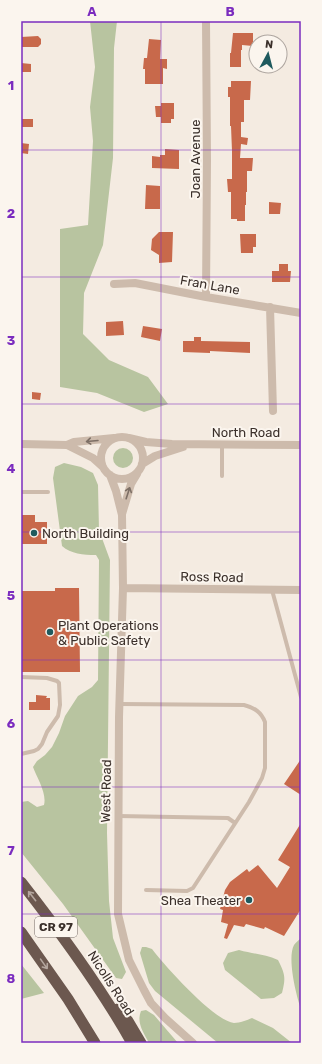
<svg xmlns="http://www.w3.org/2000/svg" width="322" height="1064" font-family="Rubik,sans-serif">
<rect width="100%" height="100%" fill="#f4ebe1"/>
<path fill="#b8c4a0" d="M90 21H117L114 48 113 158 103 245 84 293 83 334 109 360 148 377 168 404 144 412 97 393 60 387V229L88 225 93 141 90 107 95 67Z
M113 458a10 10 0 1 1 20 0a10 10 0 1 1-20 0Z
M64 463 81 467 93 473 98 485 99 530 110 560 107 833 109 901 113 938 126 972 122 979 116 978 63 904 21 852V802L28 801 37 807 44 805C47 793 37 778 33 767L37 761 45 755 52 747 59 733 65 716 78 696 92 687 98 680 99 560 96 555C83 555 71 554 62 546L53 478 55 467Z
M301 938V1009C296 995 287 958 294 945 296 942 299 940 301 938Z
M142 947H146L152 949C165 966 214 1021 234 1023 240 1023 247 1020 252 1018L273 1028 292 1043H218L155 991 149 983 140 953Z
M239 950C253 954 265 954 278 960 285 974 286 977 282 993L274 998 261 999 225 970 223 963 228 953Z
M21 964 44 993 21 999Z
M146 1010 154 1015 178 1043H149C144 1033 136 1023 141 1011Z"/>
<path fill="#c8694b" d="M233 33H253V46L242 45V50H241V67H230V53H231Z
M38 36 41 39V44L38 47H21V37Z
M149 39 161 40 160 59H167V69L163 68V84H145V69H143L144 58H147Z
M21 63 31 64V72H21Z
M231 81H251L250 100H244V122H241V137L248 138 247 145 241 144 240 158H253L252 171H247V192H246V205H245V221H237V219H231V192H228L227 179H232V151L231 126H230V97H228V87H231Z
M161 103H174V119H171V123H161V117H156L155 106H161Z
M21 119H33V127H21Z
M21 143 29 144 28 154 21 153Z
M165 149 179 150V169L152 168V156L160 157V155H165Z
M146 185 160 186V209H145Z
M269 202 281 203 280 214H269Z
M159 232H173L172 262 159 263V255L151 250 152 239Z
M240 234H256V247H253V253H241Z
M279 264H288V271H291L290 282H272V271H279Z
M123 321 124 335 106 336V322Z
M143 326 162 329 160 341 141 337Z
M194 337H201V341L250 342V353L210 351V353L183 352V341H194Z
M32 392 41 393 40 400 32 399Z
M21 515H35V522H47V544H21Z
M55 588H79L80 672H21V591H55Z
M36 695 47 696 46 698H50V710H29V702H36Z
M301 759V795L284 784Z
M301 823V909L284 936 265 927 264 929 246 924 244 927 234 925 227 939 224 938 228 924 221 922 223 910 220 909 225 890 230 882 247 869 249 872 258 865 277 888 290 867 278 860Z"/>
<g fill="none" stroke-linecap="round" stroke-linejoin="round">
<path stroke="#cdbbac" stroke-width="4" d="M222 476V444
M21 492H48
M272 590 301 697
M21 677 47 678 57 681 59 683 60 705 58 716 47 732 42 744 38 749 34 751 21 754
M120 704 244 705C255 708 261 712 265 722V768L262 778 249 802 193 888 187 891 146 890
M118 816 228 818 235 823"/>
<path stroke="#cdbbac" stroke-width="8" d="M114 284 135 283 206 297 301 313
M206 297 207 160 206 21
M270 307 273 411
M101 458a21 21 0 1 1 42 0a21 21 0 1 1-42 0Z
M129 438 146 442 172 444 301 445
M21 444 67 445 74 442 114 438
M67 445 93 458 103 467
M142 464 155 456 183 447
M110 475 116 491 122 515 123 588 119 717 118 914 129 960 144 990 151 1003 165 1018 193 1043
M122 514 131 484 137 474
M123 588 301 590"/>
<path stroke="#6c584f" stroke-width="11" d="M21 882C61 933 100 986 132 1043
M21 932 68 999 95 1043
M118 1009 128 1021 141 1043"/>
</g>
<defs><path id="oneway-shaft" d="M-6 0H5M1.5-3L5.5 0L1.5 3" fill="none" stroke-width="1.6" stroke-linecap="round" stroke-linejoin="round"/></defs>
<g stroke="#7d6f65">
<use href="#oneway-shaft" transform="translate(92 441) rotate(175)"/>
<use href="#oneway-shaft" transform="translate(128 493) rotate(-72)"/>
</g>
<g stroke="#b4a69e">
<use href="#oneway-shaft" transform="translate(32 896) rotate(-128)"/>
<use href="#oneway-shaft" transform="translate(44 964) rotate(55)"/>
</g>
<path fill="none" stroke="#7b2cbf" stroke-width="1" stroke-opacity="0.55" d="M161 21V1043M21 150H301M21 277H301M21 404H301M21 532H301M21 660H301M21 787H301M21 914H301"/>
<g fill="#1f5a5e" stroke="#fbf5ee" stroke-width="1.5">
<circle cx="34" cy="533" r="4"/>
<circle cx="50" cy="632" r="4"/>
<circle cx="249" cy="900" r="4"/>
</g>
<g text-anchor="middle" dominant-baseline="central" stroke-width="4" stroke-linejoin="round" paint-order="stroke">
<rect fill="#fbf5ee" stroke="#756b66" stroke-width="1" x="35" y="917" width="42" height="20" rx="3"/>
<g font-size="12" font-weight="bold" fill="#3b302b">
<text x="56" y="927">CR 97</text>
</g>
<g font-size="13" fill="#3b302b" stroke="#fbf5ee">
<text transform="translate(195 159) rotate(-90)">Joan Avenue</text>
<text transform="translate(210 285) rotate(10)">Fran Lane</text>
<text x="246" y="432">North Road</text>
<text transform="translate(212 577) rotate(1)">Ross Road</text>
<text transform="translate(106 791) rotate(-89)">West Road</text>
<text transform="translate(111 983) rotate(57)">Nicolls Road</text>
</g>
<g font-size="13" fill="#3b302b" stroke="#fbf5ee" text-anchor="start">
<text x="42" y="533">North Building</text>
<text x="58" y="625">Plant Operations<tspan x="58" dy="15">&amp; Public Safety</tspan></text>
<text x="241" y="900" text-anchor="end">Shea Theater</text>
</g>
</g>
<rect width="322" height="1064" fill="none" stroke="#fbf5ee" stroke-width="44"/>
<g transform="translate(268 54) rotate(7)"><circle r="19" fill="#fbf5ee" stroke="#aea6a0"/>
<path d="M0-3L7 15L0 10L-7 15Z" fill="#1f5a5e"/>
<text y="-6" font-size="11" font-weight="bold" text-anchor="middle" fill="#3b302b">N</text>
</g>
<rect x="22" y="22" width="278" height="1020" fill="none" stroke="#7b2cbf" stroke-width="1.5"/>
<g font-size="13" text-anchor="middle" font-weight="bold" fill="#7b2cbf">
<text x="92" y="16">A</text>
<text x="230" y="16">B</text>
<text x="11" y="90">1</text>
<text x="11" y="218">2</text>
<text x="11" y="345">3</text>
<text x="11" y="473">4</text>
<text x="11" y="600">5</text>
<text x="11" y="728">6</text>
<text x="11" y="855">7</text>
<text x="11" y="983">8</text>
</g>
</svg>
